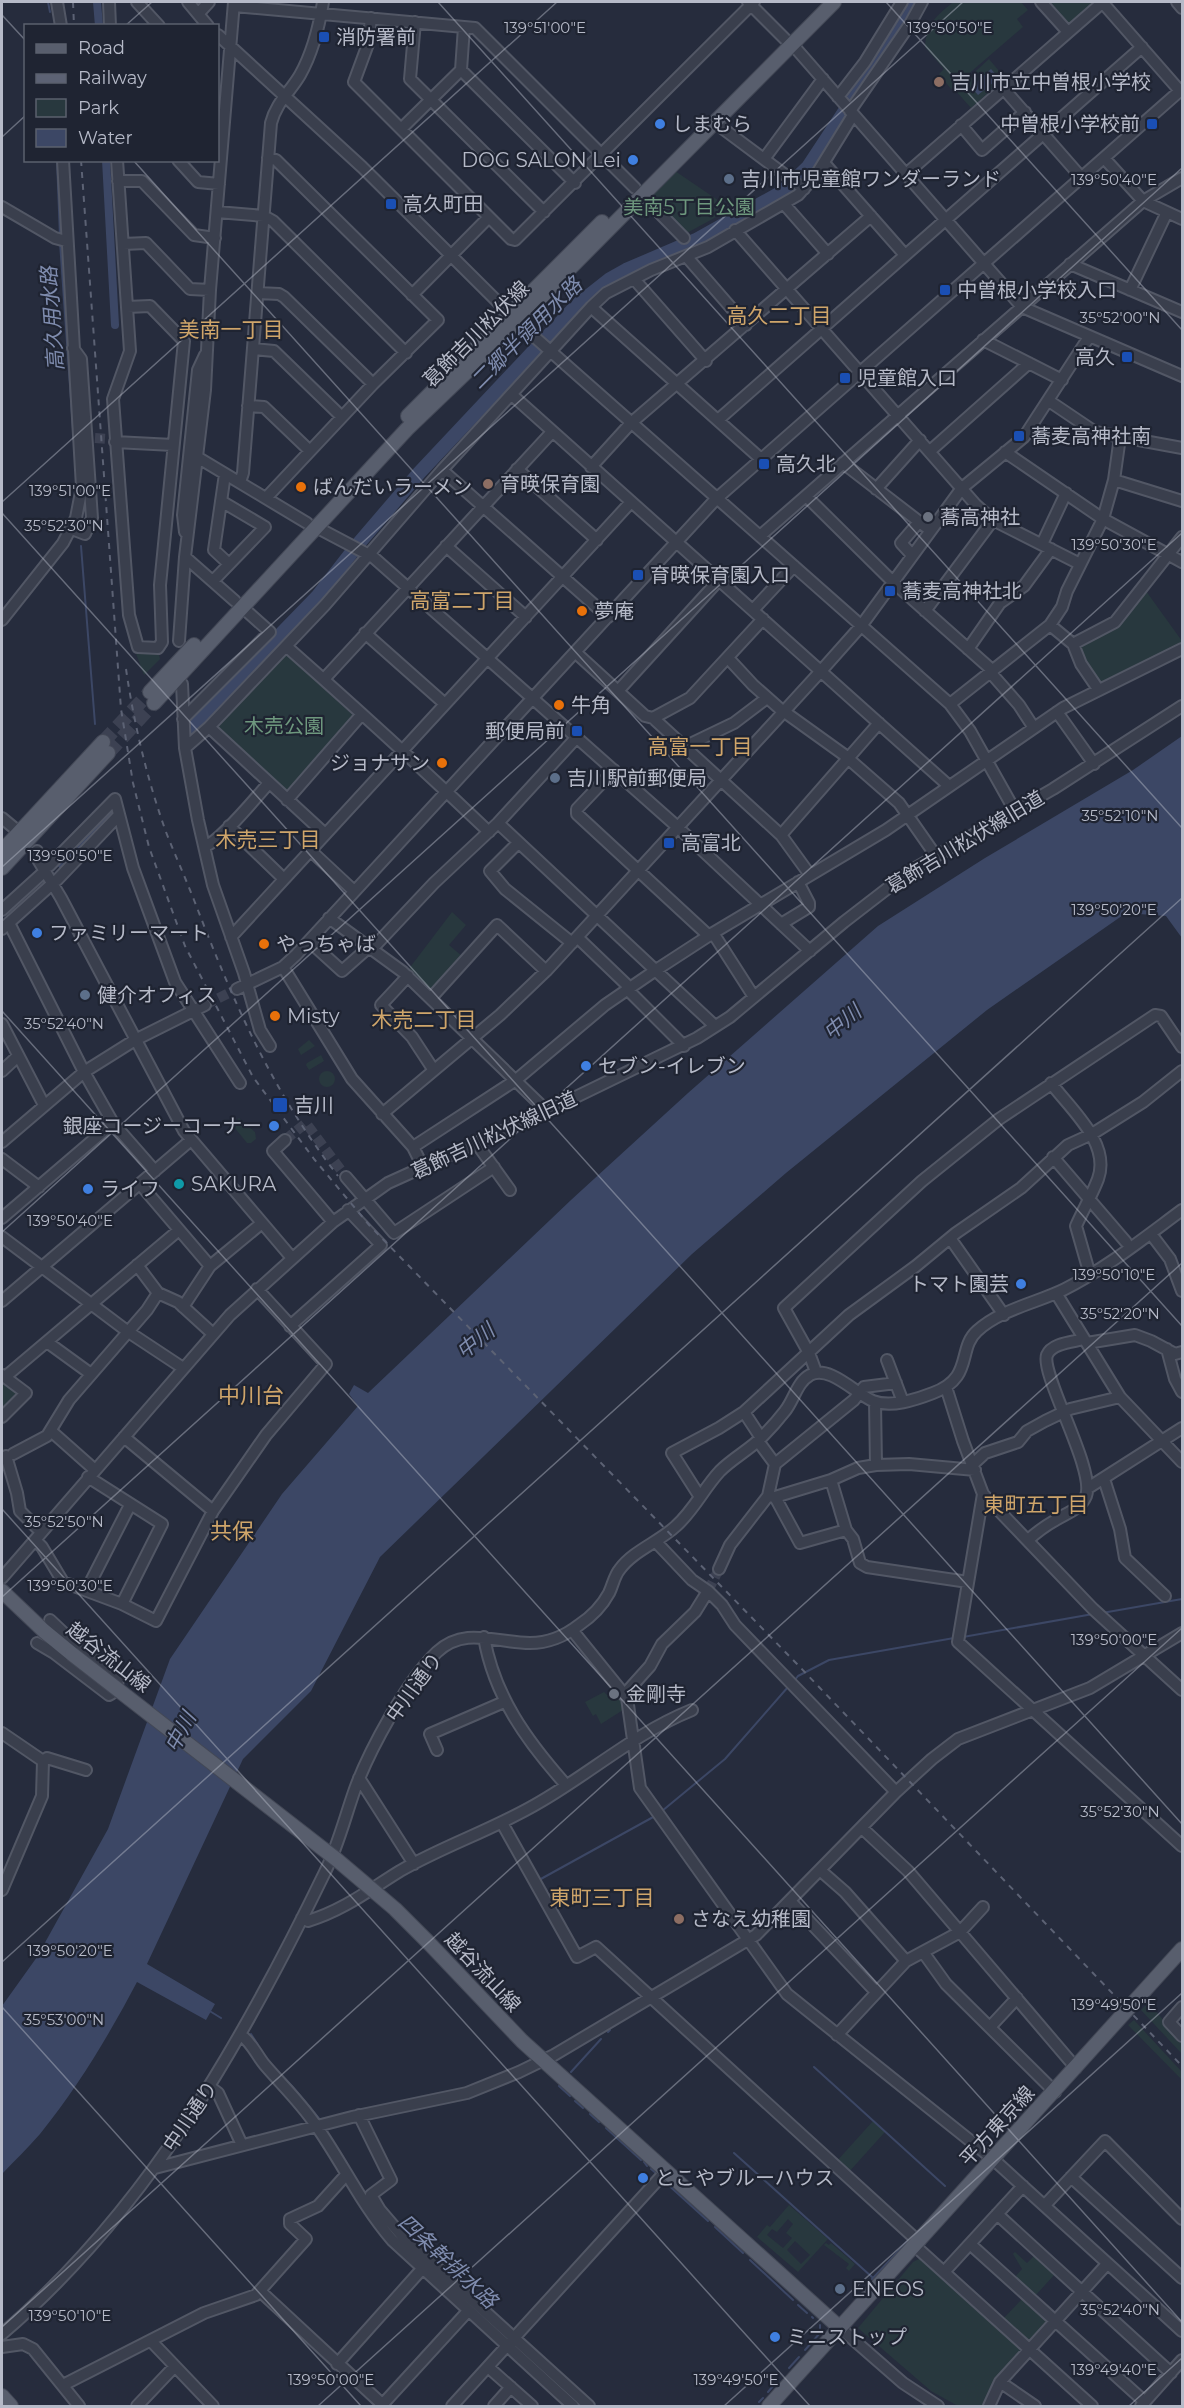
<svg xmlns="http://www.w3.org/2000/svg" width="1184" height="2408" font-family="Montserrat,'Noto Sans JP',sans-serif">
<rect width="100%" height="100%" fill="#262c3d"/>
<path fill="#28383e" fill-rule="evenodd" d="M953 2H1021L1028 10 1017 19 1023 27 951 89 939 74 944 69 925 47C927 22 936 17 953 2Z
M1047 2H1097L1068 27Z
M989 59 1005 78 971 108 955 90Z
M675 171 731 209 685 234 653 200 651 195Z
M1146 591 1182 641V645L1099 686 1085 663 1080 647 1118 625Z
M135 651H158L160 659 144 675Z
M286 654 355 717 286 794 215 727Z
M452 912 466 925 449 945 463 957 433 992H429L408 970Z
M309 1040 315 1046 301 1055 298 1049Z
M321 1055 324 1061 309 1070 306 1065 307 1063Z
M319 1079a8 8 0 1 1 16 0a8 8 0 1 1-16 0Z
M239 1118 255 1132 256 1139 251 1143H247L234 1127V1123Z
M2 1380 19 1393 2 1412Z
M614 1690 621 1700 623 1710 601 1724 596 1714 593 1716 585 1702 604 1692 607 1695Z
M1148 2003 1182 2040V2054L1141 2010Z
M1134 2020 1182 2072V2080L1128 2025Z
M873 2121 885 2132 848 2173 836 2162Z
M789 2205 828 2239 798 2272 757 2237 767 2225 770 2227ZM788 2219 793 2224 786 2233 792 2238 783 2248 767 2235 772 2229 777 2232ZM795 2241 810 2255 801 2264 787 2250Z
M826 2243 829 2245 831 2243 855 2264 849 2271 846 2268 849 2264 824 2245Z
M1015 2252 1027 2263 1036 2254 1056 2273 1034 2297 1014 2278 1022 2269 1013 2254Z
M921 2258 1021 2349 1022 2353 985 2406H958L931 2391 858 2328 913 2262Z
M1024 2297 1048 2319 1049 2324 1031 2343 1027 2344 1001 2321Z"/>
<path fill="#3c4765" d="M991 69 999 78 978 95 971 87Z
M1182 736V938L1166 916 1126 913 987 1010 786 1173 692 1254 380 1557 311 1691 243 1759 147 1964 215 2004 206 2020 137 1982C109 2035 78 2087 40 2134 28 2148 14 2161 2 2174V2006L37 1957 108 1829 170 1659 282 1494 358 1406 349 1394 354 1385 368 1393 571 1200 688 1093 878 926 985 858 1133 770Z
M114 808 116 812 60 869 58 866Z"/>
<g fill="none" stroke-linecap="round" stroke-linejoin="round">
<path stroke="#3c4765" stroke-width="2" d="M48 2 50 12
M57 160 60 236
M60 242 75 458
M81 546 95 724
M1102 1613 1182 1599
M963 1637 1093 1614
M794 1681 798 1676 829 1660 954 1638
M662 1811 725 1759 788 1687
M539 1880 655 1816
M208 2010 221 2018
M614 2026 621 2021
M608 2032 610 2030
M251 2034 258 2045
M814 2067 945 2186
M275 2069 292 2086 321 2121
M571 2072 601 2039
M559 2086 570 2096
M575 2101 583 2108
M590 2114 599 2122
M606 2128 641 2160
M734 2153 872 2277
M341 2154 366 2196
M644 2162 647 2166
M651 2169 657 2174
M665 2182 708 2221
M715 2227 743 2253
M750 2260 793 2300
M872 2279 909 2240
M798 2305 807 2313
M812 2317 813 2318
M805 2350 820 2333V2325
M789 2368 799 2357
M768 2392 773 2386
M759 2402 763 2398"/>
<path stroke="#3c4765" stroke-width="8" d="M97 2 99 26
M106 160 115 325"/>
<path stroke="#3c4765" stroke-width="14" d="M190 733 207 710 317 597 359 543 419 473 577 305 610 279 626 270 696 240 782 192 808 167 883 53 913 2"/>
<path stroke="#3c4152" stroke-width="10" stroke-dasharray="10 5" stroke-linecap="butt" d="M95 438 125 440
M205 1005 237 989
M285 1140 306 1123 346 1177
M708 1591 719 1569"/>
<path stroke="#3c4152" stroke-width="14" stroke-dasharray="14 7" stroke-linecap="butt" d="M103 742 150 692
M108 753 154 703"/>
<g stroke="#525765" stroke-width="14">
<path id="minor" d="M57 2 61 26
M109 2 110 26
M137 2 159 26
M188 2 208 26
M748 2 785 39
M1041 2 1068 32
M1102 2 1180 91
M1177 2 1182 8
M234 6 475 28 635 188
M198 14 209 2
M371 18 368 44 354 82 511 239 515 240 754 2
M415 22 410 79 544 212
M218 35 362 167 522 326 950 704 970 731 1015 811
M792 44 1022 307 1182 376
M461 70 575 183
M1003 88 1081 177
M838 97 865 62 902 2
M850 111 910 24 922 2
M714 122 804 189
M961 125 982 150 1025 112
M401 129 461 70 464 27
M1104 158 1143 201 1182 219
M764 159 823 79
M117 160 130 351 113 399 129 615 138 647 158 648 162 642 160 585 184 341 150 306 127 307
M178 160 198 182 219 184
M824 163 905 255
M906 174 1103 2
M118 181H142L194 235 215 238
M641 194 684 238
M784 204 828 254
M2 207 55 238 66 241
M217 212 264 216 273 221 406 353
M735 230 976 505 993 520 1080 564
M123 244 146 243 190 289 210 290
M686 256 746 325
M1070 264 1182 312
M634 279 706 361
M1130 290 1167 212
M258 293 279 294 284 297 373 384
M412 295 489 217
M591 307 761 459
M983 340 1062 380
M253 349 274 351 342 417
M512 395 949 786
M1049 401 1095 432 1182 448
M248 406 264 407 310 451
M718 420 1142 47
M115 442 173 445
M930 451 1029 363
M1005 452 1103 519 1182 562
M197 457 307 523
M843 463 930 530
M591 467 631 423 871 216
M517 469 597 540
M442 470 608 617
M225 474 214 550 229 564
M1114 480 1182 501
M240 482 243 473 271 123C276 103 290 92 300 75 313 52 319 27 323 2
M876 489 920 440
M806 496 893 582 992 670
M266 498 373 384 438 320 276 160 268 158
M316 527 373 557 672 822 810 951
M72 529 85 534 92 518 81 359 73 348
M185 532 183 515 198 370 205 355
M760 536 1143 201 1182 178
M1042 544 1066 493
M446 546 526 617
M912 555 901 543 919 522
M185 557 235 601
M213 581 265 527 221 501
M753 610 794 566
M925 611 993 520
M2 620 63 543 76 518 82 487 63 160
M1050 625 1073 644 1115 622 1182 537
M365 633 445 704
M179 641 185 557 205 390 210 290 234 2
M1073 644 1081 664 1098 689
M287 647C355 707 423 769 489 832
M968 649 1000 603 1024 586 1051 549
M575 652 645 716 653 718 781 835 810 875
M728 658 753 685 779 708 843 754 899 803 936 856
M990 672 1019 705 1034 728
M324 679 552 432
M182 684 185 748 198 820 213 885 244 973 260 1030 270 1046
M618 691 719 580
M950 704 1050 625 1062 607 1067 591 1103 519 1114 480 1120 437
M1057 712 1094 764
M653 718 690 698 763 619
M183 719 270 632 242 607
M684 747 734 723 767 698
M185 748 209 727
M614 770 577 809V814L709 936
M287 800 362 714
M2 818 25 837
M498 823 715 1026
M229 826 284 879
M325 834 209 727 325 605 442 470 591 307 606 293 651 270 708 247 798 195 816 175 853 115
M781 835 879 723
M518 843 490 871 505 889 572 943
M205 846C220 842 257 796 269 783
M310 850 354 891
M37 851V858L61 898 184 1131 292 1258
M49 866 115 799 133 868 175 982 240 1083
M57 880 119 815
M2 910 45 871
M329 918 403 972 547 1111
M9 923 84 1072 113 1123 155 1171
M781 924 809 907V903L798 882
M2 929 52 884
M713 933 754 997
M231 937 631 502
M577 937 627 985 630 992 684 1046
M309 941 342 971 368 948
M371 950 434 883 498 823 577 737
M283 967 352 1079 413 1147 423 1167
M408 976 381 1005 412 1037 433 1069
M237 989 283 967 296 955 716 499 1182 89
M431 998 497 925 546 971
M2 1024 44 1105
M2 1071 18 1056
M1051 1083C1071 1110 1111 1143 1098 1179 1092 1195 1083 1210 1076 1226L1090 1275
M382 1114 500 1015 546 971 821 671 861 626 962 488 1024 437 1089 337
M285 1140 273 1151 333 1222
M2 1142 84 1072 135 1040 205 1005
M477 1144 510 1190
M413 1147 516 1080 605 1005 656 970 713 933 886 830 1063 708 1182 649
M1053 1157 1126 1242
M2 1159 39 1187
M346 1177 394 1233 494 1167
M140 1184 210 1266
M2 1218 113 1123
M1151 1234 1170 1259 1182 1291
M2 1237 127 1331 183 1368
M950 1238 1004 1315
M137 1265 158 1293
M1056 1293 1120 1397 1182 1462
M2 1301 191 1140
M183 1307 210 1266 262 1223
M290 1326 381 1245 348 1210
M47 1342 91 1374
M1087 1343 1135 1335 1151 1341 1175 1354 1182 1352
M1167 1349 1175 1379 1182 1392
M887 1360 903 1402
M816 1372 809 1353 784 1308 922 1181 999 1119 1155 1015 1161 1016 1182 1047
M2 1375 26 1393 2 1417
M5 1377 179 1230
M946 1387 963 1441 983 1494 958 1642 1182 1846
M875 1402 876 1465
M744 1412 761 1438
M51 1431 95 1470
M758 1441 775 1464
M13 1454 47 1436 69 1400 147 1310 158 1293 178 1302 213 1334
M6 1456 17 1493 20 1511 41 1532
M972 1465 985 1453 1018 1442 1027 1431 1045 1421 1070 1409 1120 1397
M88 1477 162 1524 122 1604
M1104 1479 1120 1529 1125 1558 1165 1596
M831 1480 846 1530 853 1539 860 1563 867 1567 968 1582
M1088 1488 1182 1428
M983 1494 1093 1609 1182 1690
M768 1496 775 1497 800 1543 846 1530
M700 1497 672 1453 719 1428 744 1412 849 1315 916 1266 956 1233 1021 1188 1068 1145 1092 1134 1143 1102 1182 1071
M775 1497 831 1480 858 1468 876 1465 909 1464 975 1470
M213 1511 266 1435 326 1364 257 1289
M35 1540 42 1547 63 1582 122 1604 156 1621 213 1511 124 1437
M1028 1540C1036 1533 1045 1526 1054 1521 1066 1513 1080 1510 1086 1496 1096 1470 1040 1374 1047 1355 1052 1343 1073 1342 1084 1339
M656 1542 692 1580 708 1591 722 1605 735 1625 896 1792
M719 1569 730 1545 768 1496 775 1464 854 1400 864 1387 896 1383
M2 1578 230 1315 333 1222 388 1183 547 1111 697 1038 730 1017 844 922 910 871 1053 789 1182 706
M87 1589 130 1505
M572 1630 627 1698 640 1788 787 1994 993 2159 1182 2331
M484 1637C494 1696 527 1741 566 1785
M37 1643 54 1653 109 1695C116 1692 118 1684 118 1676L69 1638 50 1620
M624 1695 650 1666 662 1644 695 1612 708 1591
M2 1733 43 1761 42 1796 2 1890
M437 1750 430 1734 504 1702
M43 1761 47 1758 86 1770
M359 1778 414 1864
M502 1823 577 1957 596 1947 919 2242
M862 1828 908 1871 1076 2068
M821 1871 845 1892 906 1961
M790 1901 876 1992
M302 1918 308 1921C344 1910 369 1890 400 1871 445 1845 495 1829 540 1802 592 1772 635 1733 692 1710
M923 1952 946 1984 1055 2092
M1182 2007 1169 2022 1182 2036
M990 2027 1017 1998
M241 2035C252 2043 256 2054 264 2064 281 2084 300 2102 315 2124 342 2162 361 2204 392 2240L573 2406
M837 2035 906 1961 960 1932 983 1907
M210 2087 218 2093 242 2145
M359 2115 391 2180 371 2195 380 2210 404 2238 589 2406
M155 2168 352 2117 467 2093 519 2072 554 2055 756 1935 896 1792 932 1759 958 1739 1090 1688 1182 1633
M1071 2177 1182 2278
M1045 2205 1105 2141 1182 2219
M997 2214 1171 2373
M970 2244 1145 2402
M915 2246 1092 2406
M944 2272 1023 2186
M260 2291 384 2406
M840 2328 903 2383 938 2406
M2 2334C148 2209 242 2043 325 1872 338 1846 345 1817 355 1789 369 1751 407 1680 437 1652 465 1626 496 1643 530 1643 547 1643 565 1636 579 1625 591 1617 602 1606 609 1593 613 1585 614 1576 620 1569 633 1551 659 1542 676 1526 694 1510 704 1488 720 1471 733 1458 749 1450 762 1437 770 1429 778 1420 785 1411 794 1400 797 1382 810 1375 829 1364 856 1394 873 1401 891 1408 915 1400 933 1393 974 1378 957 1349 977 1331 1001 1309 1037 1303 1065 1289 1108 1267 1144 1238 1182 1210
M151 2341 213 2406
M2 2347 23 2344 33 2349 79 2406
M337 2364 422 2269
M488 2367 532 2406
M1000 2382 1035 2406
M63 2385 204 2313 256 2295 306 2239 290 2224V2219L318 2206 346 2175
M382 2405 468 2311
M137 2406 175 2366
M452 2406 666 2171
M494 2406 511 2387
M989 2406 1000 2382 1107 2264
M1141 2406 1182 2360"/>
</g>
<g stroke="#434856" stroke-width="16">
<path id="major" d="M408 416 602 222
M150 692 194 645
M154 703 407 429 478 361 834 2
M2 851 103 742
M2 868 108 753
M2 1591 44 1631 72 1654
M427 1941 522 2041 840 2328
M2 2396 11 2406
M769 2406 1182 1949"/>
</g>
<use href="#minor" stroke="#3a3f4d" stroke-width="10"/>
<use href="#major" stroke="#585e6d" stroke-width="14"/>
<path stroke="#5c6274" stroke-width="2" stroke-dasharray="6 6" stroke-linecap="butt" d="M73 2 74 26
M81 160 121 709 133 783 149 847 185 946 253 1077 314 1159 370 1226 797 1664 1182 2066
M126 669C134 724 147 779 166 832 175 855 185 877 194 900 233 1001 271 1090 338 1176"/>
<g stroke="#434856" stroke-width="16" stroke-linecap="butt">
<path id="major-bridge" d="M72 1654 336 1859 395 1909 427 1941"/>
</g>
<use href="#major-bridge" stroke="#585e6d" stroke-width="14"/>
</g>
<path fill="none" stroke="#b6bac8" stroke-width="1.5" stroke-opacity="0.45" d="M438 2 1182 828M886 2 1182 330M2 15 26 41M125 26 152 2M2 137 26 115M133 160 1182 1326M2 502 557 2M2 513 1182 1824M2 867 963 2M2 1011 1182 2322M2 1232 1182 168M2 1509 810 2406M2 1597 1182 533M2 1962 1182 898M2 2007 361 2406M2 2327 1182 1263M318 2406 1182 1628M724 2406 1182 1993M1129 2406 1182 2358"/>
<g fill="#1a4fb4" stroke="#1f2432" stroke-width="2">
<rect x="318" y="31" width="12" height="12" rx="3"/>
<rect x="1146" y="118" width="12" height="12" rx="3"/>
<rect x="385" y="198" width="12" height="12" rx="3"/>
<rect x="939" y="284" width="12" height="12" rx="3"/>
<rect x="1121" y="351" width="12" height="12" rx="3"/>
<rect x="839" y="372" width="12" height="12" rx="3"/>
<rect x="1013" y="430" width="12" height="12" rx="3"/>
<rect x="758" y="458" width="12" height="12" rx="3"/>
<rect x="632" y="569" width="12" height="12" rx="3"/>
<rect x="884" y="585" width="12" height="12" rx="3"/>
<rect x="571" y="725" width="12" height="12" rx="3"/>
<rect x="663" y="837" width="12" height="12" rx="3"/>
<rect x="272" y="1097" width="16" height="16" rx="3"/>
</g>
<g fill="#8d6e63" stroke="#1f2432" stroke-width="2">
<circle cx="939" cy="82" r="6"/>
<circle cx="488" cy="484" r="6"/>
<circle cx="679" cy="1919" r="6"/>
</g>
<g fill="#3f7fe0" stroke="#1f2432" stroke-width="2">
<circle cx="660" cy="124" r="6"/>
<circle cx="633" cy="160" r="6"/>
<circle cx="37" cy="933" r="6"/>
<circle cx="586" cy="1066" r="6"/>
<circle cx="274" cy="1126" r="6"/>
<circle cx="88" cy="1189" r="6"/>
<circle cx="1021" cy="1284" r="6"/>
<circle cx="643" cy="2178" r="6"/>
<circle cx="775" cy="2337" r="6"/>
</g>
<g fill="#5c6f8a" stroke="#1f2432" stroke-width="2">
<circle cx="729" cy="179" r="6"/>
<circle cx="555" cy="778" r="6"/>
<circle cx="85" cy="995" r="6"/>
<circle cx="840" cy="2289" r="6"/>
</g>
<g fill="#e8710a" stroke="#1f2432" stroke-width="2">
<circle cx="301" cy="487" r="6"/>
<circle cx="582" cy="611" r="6"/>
<circle cx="559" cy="705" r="6"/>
<circle cx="442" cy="763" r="6"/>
<circle cx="264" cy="944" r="6"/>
<circle cx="275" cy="1016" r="6"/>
</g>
<g fill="#6b7280" stroke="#1f2432" stroke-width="2">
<circle cx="928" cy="517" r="6"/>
<circle cx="614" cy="1694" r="6"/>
</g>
<circle fill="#0f9aa8" stroke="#1f2432" stroke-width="2" cx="179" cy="1184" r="6"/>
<g text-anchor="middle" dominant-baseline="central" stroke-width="4.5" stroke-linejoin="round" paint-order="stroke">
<g font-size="20" fill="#b6bac8" stroke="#1f2432" text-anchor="start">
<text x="336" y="37">消防署前</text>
<text x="951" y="82">吉川市立中曽根小学校</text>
<text x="672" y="124">しまむら</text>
<text x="1140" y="124" text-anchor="end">中曽根小学校前</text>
<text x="621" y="160" text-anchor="end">DOG SALON Lei</text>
<text x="741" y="179">吉川市児童館ワンダーランド</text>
<text x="403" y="204">高久町田</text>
<text x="957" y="290">中曽根小学校入口</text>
<text x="1115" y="357" text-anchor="end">高久</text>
<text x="857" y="378">児童館入口</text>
<text x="1031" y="436">蕎麦高神社南</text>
<text x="776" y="464">高久北</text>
<text x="500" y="484">育暎保育園</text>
<text x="313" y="487">ばんだいラーメン</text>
<text x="940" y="517">蕎高神社</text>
<text x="650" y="575">育暎保育園入口</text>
<text x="902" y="591">蕎麦高神社北</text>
<text x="594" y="611">夢庵</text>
<text x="571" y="705">牛角</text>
<text x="565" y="731" text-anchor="end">郵便局前</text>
<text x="430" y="763" text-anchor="end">ジョナサン</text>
<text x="567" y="778">吉川駅前郵便局</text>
<text x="681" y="843">高富北</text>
<text x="49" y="933">ファミリーマート</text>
<text x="276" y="944">やっちゃば</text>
<text x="97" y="995">健介オフィス</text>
<text x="287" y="1016">Misty</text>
<text x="598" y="1066">セブン-イレブン</text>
<text x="294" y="1105">吉川</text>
<text x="262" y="1126" text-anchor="end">銀座コージーコーナー</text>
<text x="191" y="1184">SAKURA</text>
<text x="100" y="1189">ライフ</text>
<text x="1009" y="1284" text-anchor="end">トマト園芸</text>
<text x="626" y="1694">金剛寺</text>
<text x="691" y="1919">さなえ幼稚園</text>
<text x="655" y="2178">とこやブルーハウス</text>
<text x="852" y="2289">ENEOS</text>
<text x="787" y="2337">ミニストップ</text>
</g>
<g font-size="20" fill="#6e987e" stroke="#1f2432">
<text x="689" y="207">美南5丁目公園</text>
<text x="284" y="726">木売公園</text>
</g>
<g font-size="20" fill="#b6bac8" stroke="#1f2432">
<text transform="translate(476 334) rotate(-45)">葛飾吉川松伏線</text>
<text transform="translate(965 842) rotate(-31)">葛飾吉川松伏線旧道</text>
<text transform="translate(494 1135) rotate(-25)">葛飾吉川松伏線旧道</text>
<text transform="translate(109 1657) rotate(38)">越谷流山線</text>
<text transform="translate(414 1687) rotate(-54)">中川通り</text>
<text transform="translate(483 1972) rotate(47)">越谷流山線</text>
<text transform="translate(190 2116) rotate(-56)">中川通り</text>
<text transform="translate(997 2126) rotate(-48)">平方東京線</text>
</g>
<g font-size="21" fill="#cfa56a" stroke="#1f2432">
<text x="779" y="315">高久二丁目</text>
<text x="231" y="329">美南一丁目</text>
<text x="462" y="600">高富二丁目</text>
<text x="700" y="746">高富一丁目</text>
<text x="268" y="839">木売三丁目</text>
<text x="424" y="1019">木売二丁目</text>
<text x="1036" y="1504">東町五丁目</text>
<text x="602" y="1897">東町三丁目</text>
</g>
<g font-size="21" font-style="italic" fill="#7f8cae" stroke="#1f2432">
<text transform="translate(52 319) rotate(-94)">高久用水路</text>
<text transform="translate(526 333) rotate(-45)">二郷半領用水路</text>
<text transform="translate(842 1022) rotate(-40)">中川</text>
<text transform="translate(475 1341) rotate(-39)">中川</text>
<text transform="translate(180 1732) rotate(-62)">中川</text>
<text transform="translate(448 2261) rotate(43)">四条幹排水路</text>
</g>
<g font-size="22" fill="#cfa56a" stroke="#1f2432">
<text x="251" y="1395">中川台</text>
<text x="232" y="1531">共保</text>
</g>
</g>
<g font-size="15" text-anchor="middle" fill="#b6bac8" stroke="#1f2432" stroke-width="4.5" stroke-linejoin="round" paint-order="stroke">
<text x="545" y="33">139°51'00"E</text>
<text x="950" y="33">139°50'50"E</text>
<text x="1114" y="185">139°50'40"E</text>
<text x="1120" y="323">35°52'00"N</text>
<text x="70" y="496">139°51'00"E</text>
<text x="64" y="531">35°52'30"N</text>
<text x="1114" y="550">139°50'30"E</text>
<text x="1120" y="821">35°52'10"N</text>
<text x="70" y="861">139°50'50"E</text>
<text x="1114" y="915">139°50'20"E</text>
<text x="64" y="1029">35°52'40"N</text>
<text x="70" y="1226">139°50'40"E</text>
<text x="1114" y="1280">139°50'10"E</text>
<text x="1120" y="1319">35°52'20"N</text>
<text x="64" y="1527">35°52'50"N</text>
<text x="70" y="1591">139°50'30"E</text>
<text x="1114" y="1645">139°50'00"E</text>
<text x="1120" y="1817">35°52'30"N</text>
<text x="70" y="1956">139°50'20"E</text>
<text x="1114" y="2010">139°49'50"E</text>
<text x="64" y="2025">35°53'00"N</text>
<text x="1120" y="2315">35°52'40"N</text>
<text x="70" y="2321">139°50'10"E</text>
<text x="1114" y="2375">139°49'40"E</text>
<text x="331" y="2385">139°50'00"E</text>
<text x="736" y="2385">139°49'50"E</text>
</g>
<rect width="1184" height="2408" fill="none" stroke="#b6bac8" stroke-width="6"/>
<rect x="24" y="24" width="195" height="138" fill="#1f2432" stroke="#5b606e" stroke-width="1.5"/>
<rect x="36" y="44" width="30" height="9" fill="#585e6d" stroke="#5b606e" stroke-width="1.5"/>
<text x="78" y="54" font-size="18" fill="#b6bac8">Road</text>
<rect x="36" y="74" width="30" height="9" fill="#5c6274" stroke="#5b606e" stroke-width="1.5"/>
<text x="78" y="84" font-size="18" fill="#b6bac8">Railway</text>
<rect x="36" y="99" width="30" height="18" fill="#28383e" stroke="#5b606e" stroke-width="1.5"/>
<text x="78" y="114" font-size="18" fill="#b6bac8">Park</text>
<rect x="36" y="129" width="30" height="18" fill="#3c4765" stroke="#5b606e" stroke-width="1.5"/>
<text x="78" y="144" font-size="18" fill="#b6bac8">Water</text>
</svg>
